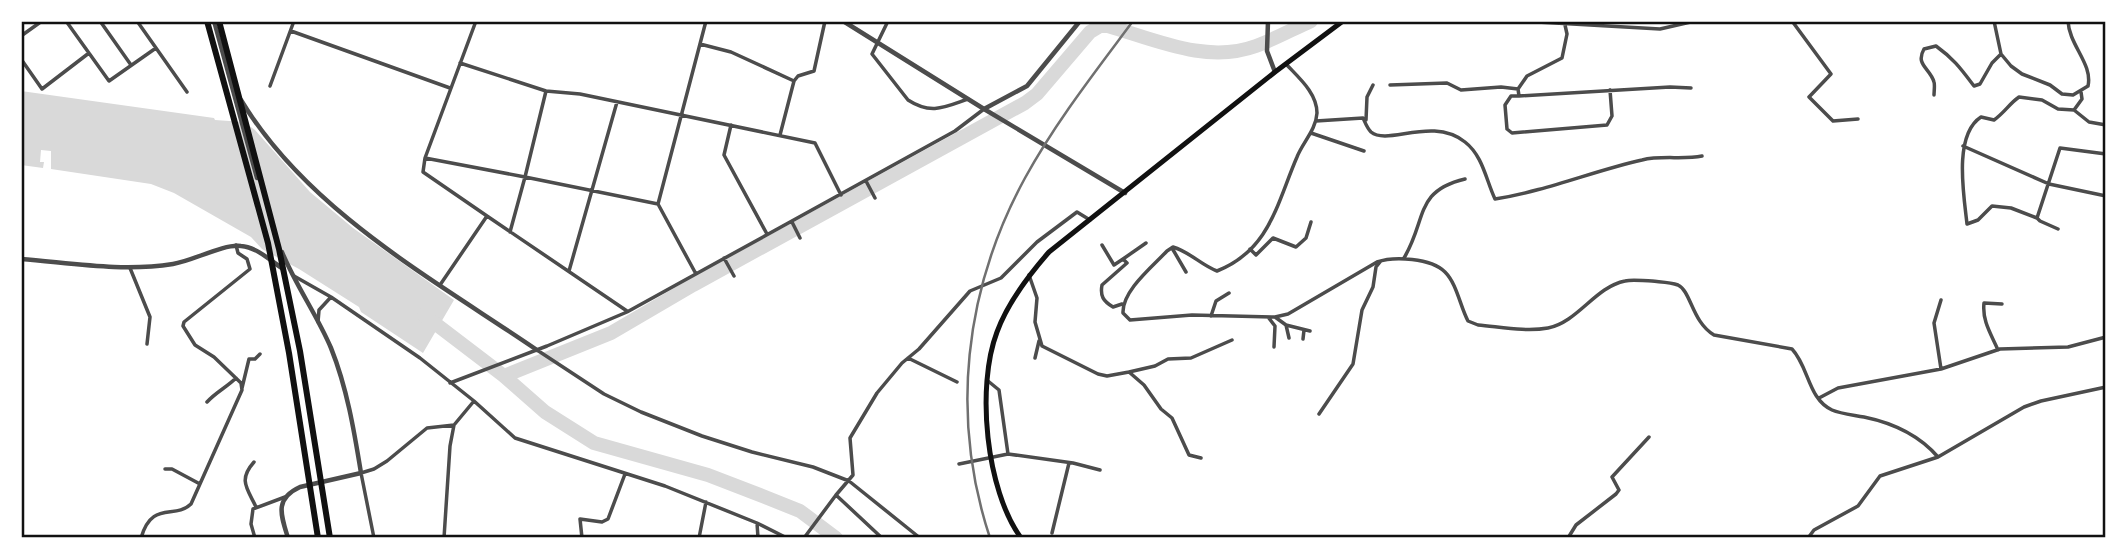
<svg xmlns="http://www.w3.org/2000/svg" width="2127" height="559" font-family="'Sofia Sans Condensed',sans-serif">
<rect width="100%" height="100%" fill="#fff"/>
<path fill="#d9d9d9" d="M21 91 214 118 215 120 244 122 255 130 310 192 353 228 454 300 423 353 361 312 359 307 299 269 262 249 251 237 174 193 151 184 51 169V151L41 150 40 162H44L43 168 21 165Z"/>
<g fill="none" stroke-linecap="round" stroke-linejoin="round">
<path stroke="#d9d9d9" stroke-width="14" d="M424 315 504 376 545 412 594 443 708 475 765 497 800 511 836 538
M504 376 611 333 693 285 1025 103 1037 94 1090 32 1100 26H1108C1156 40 1207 64 1256 46 1275 39 1293 29 1311 21"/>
<path stroke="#4c4c4c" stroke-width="3.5" d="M66 21 109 81 156 48
M100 21 131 65
M137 21 187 92
M888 21 872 54 908 100C931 115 945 107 968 99
M1520 21 1660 29 1695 21
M1792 21 1831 74 1809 97 1833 121 1858 119
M1994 21 2001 54 2011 66 2022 74 2050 85 2062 94 2073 95 2088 86C2093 64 2069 45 2068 21
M1565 25 1567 34 1562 58 1527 76 1518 89 1519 96 1670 87 1691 88
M291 31 450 88
M21 36 42 21
M700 44 731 52 794 81
M21 59 42 89 89 53
M460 63 546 91 580 94 815 143 841 195
M1286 64C1299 78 1317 93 1317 113 1316 130 1303 142 1297 157 1277 203 1270 250 1217 271 1201 265 1190 252 1173 247L1167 251C1152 267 1122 291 1123 313L1130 320 1192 315 1275 317 1288 314 1377 262C1394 256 1431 258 1445 272 1457 284 1460 306 1468 321L1478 325C1501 327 1526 332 1548 328 1578 322 1595 287 1625 281 1633 279 1643 281 1652 281 1660 282 1670 282 1678 285 1691 291 1692 322 1714 335L1792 349C1809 367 1808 399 1832 410 1841 414 1854 415 1864 417 1893 423 1919 435 1938 457
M1390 85 1447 83 1461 90 1501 87 1518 89
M270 86 294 21
M546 91 525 177 658 204
M1934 95C1934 92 1935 85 1934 82 1930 68 1915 65 1924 49L1936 46C1954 59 1961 69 1974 86L1980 84 1992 63 2001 54
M1519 96H1511L1505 105 1507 129 1512 133 1607 125 1612 116 1610 90
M2074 110 2082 99 2081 92
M1366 120 1367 97 1373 85
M1316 121 1363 118C1365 122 1367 128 1371 132 1388 146 1432 116 1465 142 1483 156 1486 180 1495 199 1546 191 1593 171 1642 160 1662 155 1683 160 1702 156
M731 125 724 155 767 234
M1311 133 1364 151
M780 135 794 81 798 76 814 71 825 21
M1963 146 2049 184 2106 196
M425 158 476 21
M866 181 875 198
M487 216 627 311
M2037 218 2011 208 1992 206 1978 220 1967 224C1964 196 1953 135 1981 117L1994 120C2005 112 2009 104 2019 97L2042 100 2058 109 2074 110 2089 122 2106 125
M792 222 800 238
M2058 229 2040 221 2037 218 2060 148 2106 154
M1102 245 1114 265 1123 259
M1172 248 1186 272
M1250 249 1256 255 1273 238 1296 247 1306 238 1311 222
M724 258 734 276
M1404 258C1427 220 1414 191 1465 179
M130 268 150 317 147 344
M569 271 617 102
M696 274 658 204 706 21
M1029 275 1037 298 1035 322 1042 346 1098 374 1107 376 1129 372 1144 385 1161 409 1172 418 1189 455 1201 458
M294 276 331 297 420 358 474 401 515 438 665 486 757 523 787 538
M440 285 487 216 423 172 425 158 525 177 510 232
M1941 300 1934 323 1941 369
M1122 304 1113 307C1103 301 1100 296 1102 285L1127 263 1123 259 1146 243
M1211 316 1216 301 1229 293
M1268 317 1275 326 1274 347
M1275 317 1286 325 1310 331
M318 322 319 310 331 297
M1286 325 1289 338
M1303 339 1304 330
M537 350 604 394 641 412 702 436 752 452 813 467 849 481 920 538
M1998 350C1991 334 1982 321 1984 303L2002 304
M908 358 957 382
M1035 358 1039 341
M1129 372 1155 366 1168 359 1191 358 1232 340
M988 381 999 390 1008 454 1073 463 1100 470
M450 383 547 346 627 312 955 131 984 109
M242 388 249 359H255L260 354
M1819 398 1838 388 1941 369 2000 349 2068 347 2106 337
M207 402C216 392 227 387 236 378
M1319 414 1353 364 1362 310 1373 287 1376 267 1380 262
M254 462C238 480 247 488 256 507
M959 464 1008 454
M165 469H172L200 484
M757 523 758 538
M1052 533 1069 463
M95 537 102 538
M141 538C152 500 174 520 191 504L242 390 241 383 214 357 195 345 183 326 184 322 250 269 247 259 238 253 236 245
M255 538 251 524 253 509 285 497
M374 538 361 473 374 469 387 461 427 428 454 425
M444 538 450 446 454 425 474 401
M582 538 580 519 602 522 608 519 625 474
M699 538 706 502
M804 538 836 495
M882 538 836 495 853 475 850 438 877 393 902 363 919 349 970 291 1001 278 1037 242 1077 212 1090 220
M1568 538 1576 525 1616 494 1619 490 1612 477 1649 437
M1808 538 1814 530 1858 506 1880 476 1938 457 2024 407 2041 401 2106 387"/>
<path stroke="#4c4c4c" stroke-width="4.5" d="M214 21 257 178
M843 21 984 109 1125 193
M1268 21 1267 51 1275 72
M241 100C308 211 433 279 537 350
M984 109 1027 86 1080 21
M282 252C296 286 317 315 331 348 347 388 354 430 361 473L300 487C274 499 281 515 288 538
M21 259C72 263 121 272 173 264 193 261 222 244 241 246 256 247 270 260 283 269"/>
<path stroke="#111" stroke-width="5" d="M1021 538C986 490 976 387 997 332 1008 302 1028 276 1049 252L1275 72 1343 21"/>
<path stroke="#111" stroke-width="6" d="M207 21 268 243 289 353 318 538
M219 21 279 249 300 351 330 538"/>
<path stroke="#707070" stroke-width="2.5" d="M990 538C950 417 964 290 1025 178 1055 123 1095 72 1133 21"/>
</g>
<rect width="2127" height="559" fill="none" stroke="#ffffff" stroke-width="46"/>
<rect x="23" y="23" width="2081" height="513" fill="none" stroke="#111" stroke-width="2.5"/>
</svg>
